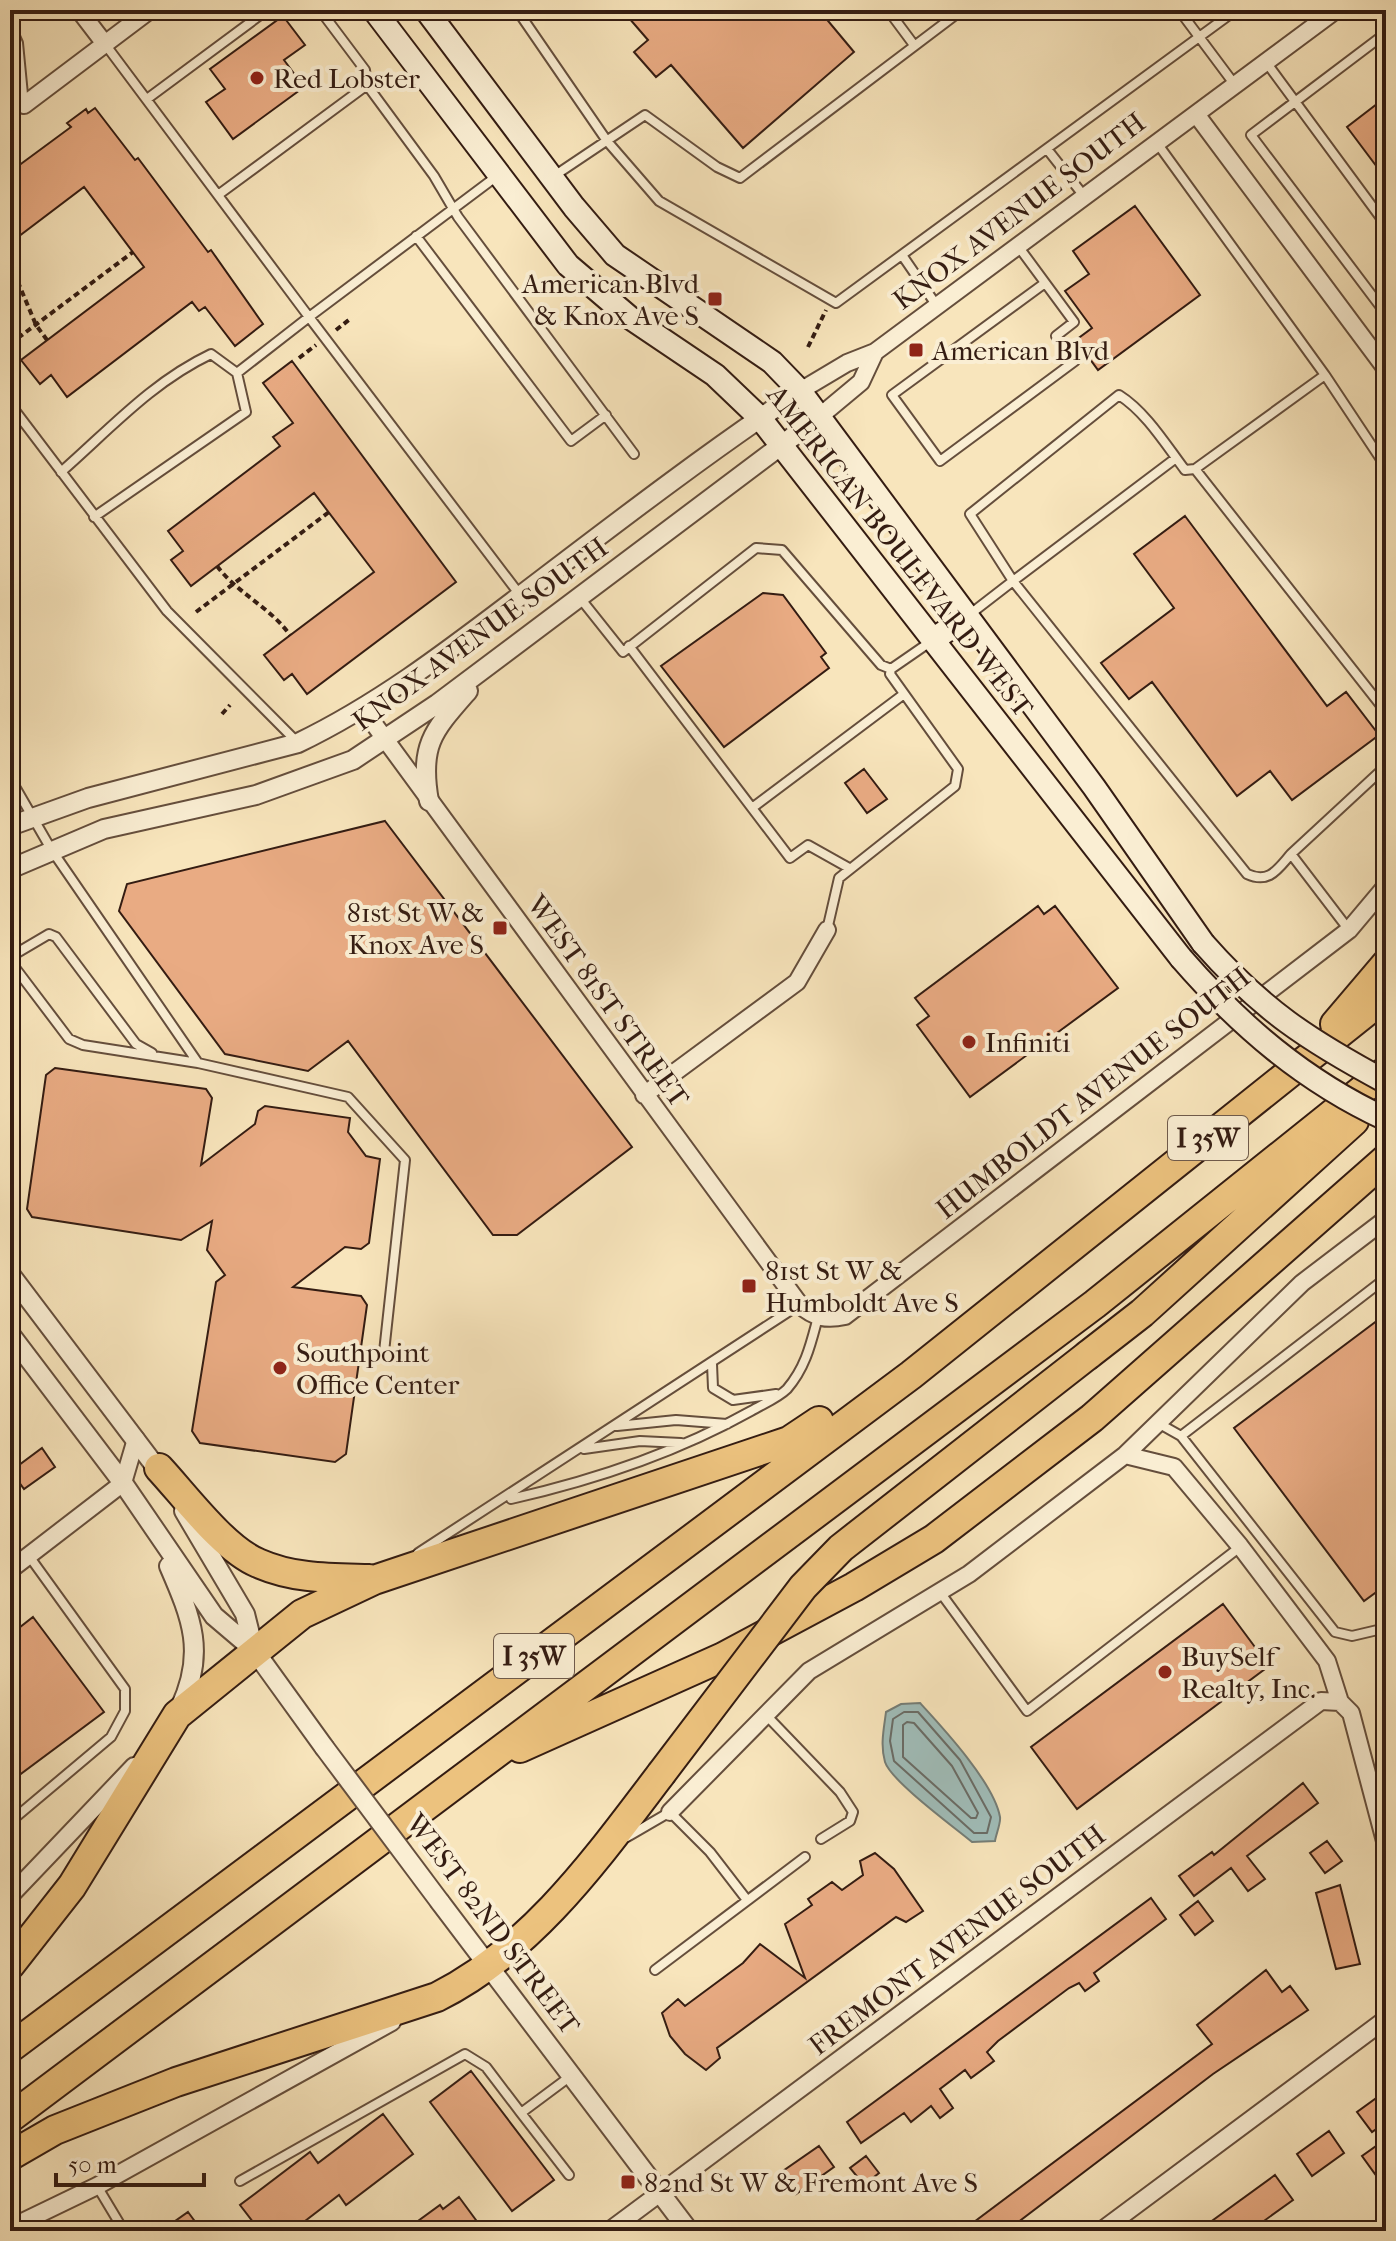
<svg xmlns="http://www.w3.org/2000/svg" width="1396" height="2241" font-family="'IM FELL French Canon',serif">
<rect width="100%" height="100%" fill="#f8e5bc"/>
<filter id="stains"><feTurbulence type="fractalNoise" baseFrequency=".0025" numOctaves="4"/><feColorMatrix values="0 0 0 0 .2 0 0 0 0 .09 0 0 0 0 .02 0 0 0 .5 -.17"/></filter>
<radialGradient id="worn" r=".72"><stop offset=".6" stop-color="#630" stop-opacity="0"/><stop offset="1" stop-color="#630" stop-opacity=".3"/></radialGradient>
<path fill="#a0bdb9" stroke="#757d76" stroke-width="2" d="M920 1703C943 1728 994 1783 1000 1817 1001 1823 996 1834 995 1841L972 1842C954 1827 891 1781 885 1762 880 1745 884 1728 886 1712L901 1704Z"/>
<g fill="none" stroke-linecap="round" stroke-linejoin="round">
<path stroke="#6a6c66" stroke-width="2" d="M904 1712H918L960 1760 991 1817 987 1833H974L894 1761 890 1741 893 1719Z
M907 1722 914 1723 952 1766 978 1813 976 1818H971L903 1757V1725Z"/>
</g>
<path fill="#e9ab83" stroke="#341c12" stroke-width="2" d="M622 10H819L854 52 743 148 671 65 656 77 634 52 648 40Z
M283 16 305 45 284 60 304 87 233 139 206 102 225 89 210 69Z
M1386 97V179L1347 127Z
M95 108 135 160 138 158 208 252 211 250 263 324 235 346 205 307 199 311 192 302 67 397 51 375 40 384 21 360 144 267 84 187 10 243V172L71 127 67 123 86 109 88 113Z
M1135 206 1200 295 1098 370 1076 340 1092 328 1065 291 1089 274 1073 251Z
M292 361 456 582 307 694 292 674 284 680 264 655 374 572 314 493 191 586 171 560 183 551 168 531 280 446 273 437 293 423 263 383Z
M1185 516 1327 706 1346 692 1379 735 1292 800 1270 771 1237 796 1152 682 1129 699 1101 663 1174 608 1134 554Z
M763 593 783 595 826 653 821 657 829 668 724 747 661 666Z
M864 769 887 799 867 813 845 783Z
M385 821 632 1147 517 1235H493L348 1041 308 1071 225 1054 119 911 127 884Z
M1038 906 1044 914 1055 906 1118 988 970 1097 917 1025 929 1016 915 998Z
M55 1068 206 1089 212 1098 201 1165 255 1124 258 1111 265 1106 350 1118 348 1132 366 1156 380 1159 369 1243 361 1249 345 1247 293 1287 361 1296 367 1305 346 1454 335 1462 200 1443 192 1431 216 1282 225 1275 207 1250 212 1221 181 1240 32 1217 27 1209 46 1075Z
M1386 1314V1585L1364 1601 1234 1428Z
M42 1448 55 1467 24 1489 11 1471Z
M1223 1604 1269 1666 1077 1809 1031 1747Z
M33 1617 104 1712 10 1782V1635Z
M1303 1783 1318 1803 1247 1856 1265 1879 1248 1891 1231 1868 1194 1896 1179 1876 1212 1852 1214 1855Z
M1327 1841 1342 1861 1325 1873 1310 1853Z
M875 1853 894 1869 923 1911 906 1922 896 1917 717 2048 720 2058 706 2070 685 2054 670 2036 662 2013 678 1999 685 2006 743 1963 760 1944 805 1978 785 1924 812 1905 808 1899 832 1882 842 1890 863 1875 860 1861Z
M1340 1885 1360 1964 1336 1969 1316 1893Z
M1151 1898 1166 1919 1094 1973 1099 1981 1085 1991 1079 1983 1069 1988 998 2041 987 2052 994 2061 971 2078 965 2070 940 2089 953 2108 940 2118 931 2106 911 2122 904 2113 861 2143 847 2122Z
M1198 1901 1213 1921 1195 1935 1180 1915Z
M1266 1970 1282 1992 1290 1986 1308 2010 1213 2074 1009 2229 1005 2224 996 2231H962L1212 2044 1197 2025Z
M471 2071 554 2180 512 2211 430 2102Z
M1386 2091V2122L1372 2132 1357 2112Z
M383 2114 413 2154 346 2205 339 2195 292 2231H260L240 2205 310 2152 318 2163Z
M1329 2131 1344 2153 1312 2176 1297 2154Z
M1386 2139V2166L1375 2174 1362 2156Z
M819 2146 834 2167 796 2194 780 2173Z
M866 2156 879 2173 864 2185 850 2168Z
M1275 2175 1293 2200 1250 2231H1198Z
M459 2197 484 2231H425L418 2221 440 2205 443 2209Z
M188 2212 202 2231H161Z"/>
<g fill="none" stroke-linecap="round" stroke-linejoin="round">
<g stroke="#654e3c" stroke-width="12">
<path id="service" d="M320 10 365 70 367 85
M517 10 607 141 659 201 836 303 1236 10
M888 10 914 45
M1179 10 1235 85
M10 25 18 43 24 105 10 115
M1386 33 1251 135 1386 314
M105 44 309 317 497 176
M1266 62 1386 225
M147 99 267 10
M1157 143 1325 375 1195 469 1185 470C1166 445 1146 412 1119 395L970 514 1013 581 1176 458
M1047 149 1084 196
M554 176 645 115 717 167 740 178 962 10
M218 195 367 85 434 176 458 217 634 454
M416 236 571 441 606 415
M1018 246 1074 322 1056 336 1075 361 940 461 892 395 1045 283
M902 255 937 306
M237 373 309 317 520 595
M1325 375 1386 467
M10 404 167 611 296 741
M1195 469 1386 712
M61 472C110 429 152 382 211 354L237 373 246 412 94 517
M580 598 623 652 756 548 782 550 881 665 891 669
M969 615 1013 581 1247 874C1269 884 1277 870 1291 854
M629 646 790 858 808 845 849 868
M10 778 51 849 198 1063 348 1097 405 1160 384 1352
M752 808 904 694
M827 930 839 878 955 786 958 769 890 674 891 669 933 640
M1349 930 1291 854 1386 766
M10 957 49 934 56 937 136 1044 152 1053
M10 961 69 1039 83 1045 198 1063
M712 1364 713 1388 733 1400 776 1394
M1158 1423 1181 1436 1335 1632 1352 1636 1386 1628
M617 1426 676 1420 727 1424
M1181 1436 1386 1278
M584 1449 640 1441 681 1443
M511 1499C595 1480 676 1453 751 1411 763 1404 778 1398 787 1389 806 1367 811 1343 818 1317
M418 1553 799 1305
M940 1592 1027 1711 1240 1547
M765 1714 840 1792 853 1812 850 1821 821 1839
M10 1822 111 1737 125 1711V1689L29 1556
M627 1837 670 1812 710 1852 747 1900
M655 1970 805 1857
M521 2113 569 2175
M240 2181 465 2054 486 2067 521 2113 572 2075
M97 2186 124 2231"/>
</g>
<g stroke="#654e3c" stroke-width="20">
<path id="minor" d="M79 10 105 44
M24 105 150 10
M1196 114 1386 369
M800 391 847 363 875 352 1336 10
M819 417 861 382 875 352
M363 709 800 1305C814 1318 827 1320 845 1316L1349 930 1386 886
M644 1095 797 982 827 930
M1125 1455 1174 1467 1240 1546 1327 1661 1340 1702 1351 1713 1386 1845
M10 1570 123 1483 136 1439
M670 1812 809 1671 969 1574 1125 1455 1302 1283 1386 1219
M10 1896 134 1766
M10 2228 97 2186 392 2022
M609 2231 1321 1701 1340 1702
M1101 2231 1386 2019"/>
</g>
<g stroke="#654e3c" stroke-width="22">
<path id="tertiary" d="M429 801C419 745 433 731 468 691
M10 826 88 798 298 743C379 704 449 650 520 596 612 526 704 455 800 391
M10 869 104 829 256 795 353 760 437 704 819 417
M10 1274 162 1475
M10 1334 123 1483 214 1616 254 1650 324 1747
M184 1511 245 1614 254 1650
M169 1566C192 1619 206 1653 180 1708
M440 1902 689 2231"/>
</g>
<g stroke="#341c12" stroke-width="26">
<path id="secondary" d="M374 10 568 265 629 317 715 375 760 418 1181 958
M426 10 574 207 615 255 772 362 800 391 1094 787 1203 943
M934 639 967 617"/>
</g>
<g stroke="#341c12" stroke-width="32">
<path id="motorway" d="M1335 1024 1386 964
M1088 1355 1142 1313 1354 1121
M159 1468C185 1496 224 1549 258 1563 294 1579 331 1578 369 1579
M520 1748 723 1657 854 1587 934 1539 1092 1418 1386 1159
M10 1965 72 1886 177 1715 302 1614 374 1580 789 1441 819 1421
M10 2048 911 1375 1386 996
M10 2118 1095 1304 1386 1071
M10 2156 55 2130 176 2082 437 1997C533 1949 597 1858 661 1774"/>
</g>
<path stroke="#341c12" stroke-width="4" stroke-dasharray="6 4" stroke-linecap="butt" d="M10 263 36 325 47 340
M336 330 350 319
M10 344 133 252
M808 347 826 310
M299 358 316 345
M217 566C238 594 270 607 290 635
M196 612 329 512
M222 714 230 705"/>
<use href="#service" stroke="#faeed3" stroke-width="8"/>
<use href="#minor" stroke="#faeed3" stroke-width="16"/>
<use href="#tertiary" stroke="#faeed3" stroke-width="18"/>
<use href="#secondary" stroke="#faeed3" stroke-width="22"/>
<use href="#motorway" stroke="#ecc27e" stroke-width="28"/>
<g stroke="#654e3c" stroke-width="22" stroke-linecap="butt">
<path id="tertiary-bridge" d="M324 1747 440 1902"/>
</g>
<g stroke="#341c12" stroke-width="26" stroke-linecap="butt">
<path id="secondary-bridge" d="M1203 943C1262 1010 1308 1040 1386 1082
M1181 958C1240 1026 1304 1081 1386 1119"/>
</g>
<g stroke="#341c12" stroke-width="32" stroke-linecap="butt">
<path id="motorway-bridge" d="M661 1774 803 1587 841 1548 1088 1355"/>
</g>
<use href="#tertiary-bridge" stroke="#faeed3" stroke-width="18"/>
<use href="#secondary-bridge" stroke="#faeed3" stroke-width="22"/>
<use href="#motorway-bridge" stroke="#ecc27e" stroke-width="28"/>
</g>
<g fill="#8f2418" stroke="#faeed3" stroke-width="3">
<circle cx="257" cy="78" r="8"/>
<rect x="707" y="291" width="16" height="16" rx="4"/>
<rect x="908" y="342" width="16" height="16" rx="4"/>
<rect x="492" y="920" width="16" height="16" rx="4"/>
<circle cx="969" cy="1042" r="8"/>
<rect x="741" y="1278" width="16" height="16" rx="4"/>
<circle cx="280" cy="1368" r="8"/>
<circle cx="1165" cy="1672" r="8"/>
<rect x="620" y="2174" width="16" height="16" rx="4"/>
</g>
<g text-anchor="middle" dominant-baseline="central" stroke-width="8" stroke-linejoin="round" paint-order="stroke">
<g fill="#faeed3" stroke="#6f5b4c" stroke-width="2">
<rect x="1168" y="1116" width="80" height="44" rx="6"/>
<rect x="494" y="1634" width="80" height="44" rx="6"/>
</g>
<g font-size="26" font-weight="bold" fill="#341c12">
<text x="1208" y="1138">I 35W</text>
<text x="534" y="1656">I 35W</text>
</g>
<g font-size="28" fill="#341c12" stroke="#faeed3" text-anchor="start">
<text x="273" y="78">Red Lobster</text>
<text x="699" y="283" text-anchor="end">American Blvd<tspan x="699" dy="32">&amp; Knox Ave S</tspan></text>
<text x="932" y="350">American Blvd</text>
<text x="484" y="912" text-anchor="end">81st St W &amp;<tspan x="484" dy="32">Knox Ave S</tspan></text>
<text x="985" y="1042">Infiniti</text>
<text x="765" y="1270">81st St W &amp;<tspan x="765" dy="32">Humboldt Ave S</tspan></text>
<text x="296" y="1352">Southpoint<tspan x="296" dy="32">Office Center</tspan></text>
<text x="1181" y="1656">BuySelf<tspan x="1181" dy="32">Realty, Inc.</tspan></text>
<text x="644" y="2182">82nd St W &amp; Fremont Ave S</text>
</g>
<g font-size="28" fill="#341c12" stroke="#faeed3">
<text transform="translate(1019 211) rotate(-37)">KNOX AVENUE SOUTH</text>
<text transform="translate(900 551) rotate(52)">AMERICAN BOULEVARD WEST</text>
<text transform="translate(480 634) rotate(-36)">KNOX AVENUE SOUTH</text>
<text transform="translate(608 1001) rotate(54)">WEST 81ST STREET</text>
<text transform="translate(1093 1093) rotate(-38)">HUMBOLDT AVENUE SOUTH</text>
<text transform="translate(493 1924) rotate(53)">WEST 82ND STREET</text>
<text transform="translate(957 1940) rotate(-37)">FREMONT AVENUE SOUTH</text>
</g>
</g>
<rect width="1396" height="2241" fill="none" stroke="#f8e5bc" stroke-width="40"/>
<rect x="12" y="12" width="1372" height="2217" fill="none" stroke="#341c12" stroke-width="4"/>
<rect x="20" y="20" width="1356" height="2201" fill="none" stroke="#341c12" stroke-width="2"/>
<path d="M56 2173v12h148v-12" fill="none" stroke="#341c12" stroke-width="4"/>
<text x="68" y="2173" font-size="24" fill="#341c12" stroke="#faeed3" stroke-width="6" paint-order="stroke">50 m</text>
<rect width="100%" height="100%" filter="url(#stains)"/>
<rect width="100%" height="100%" fill="url(#worn)"/>
</svg>
